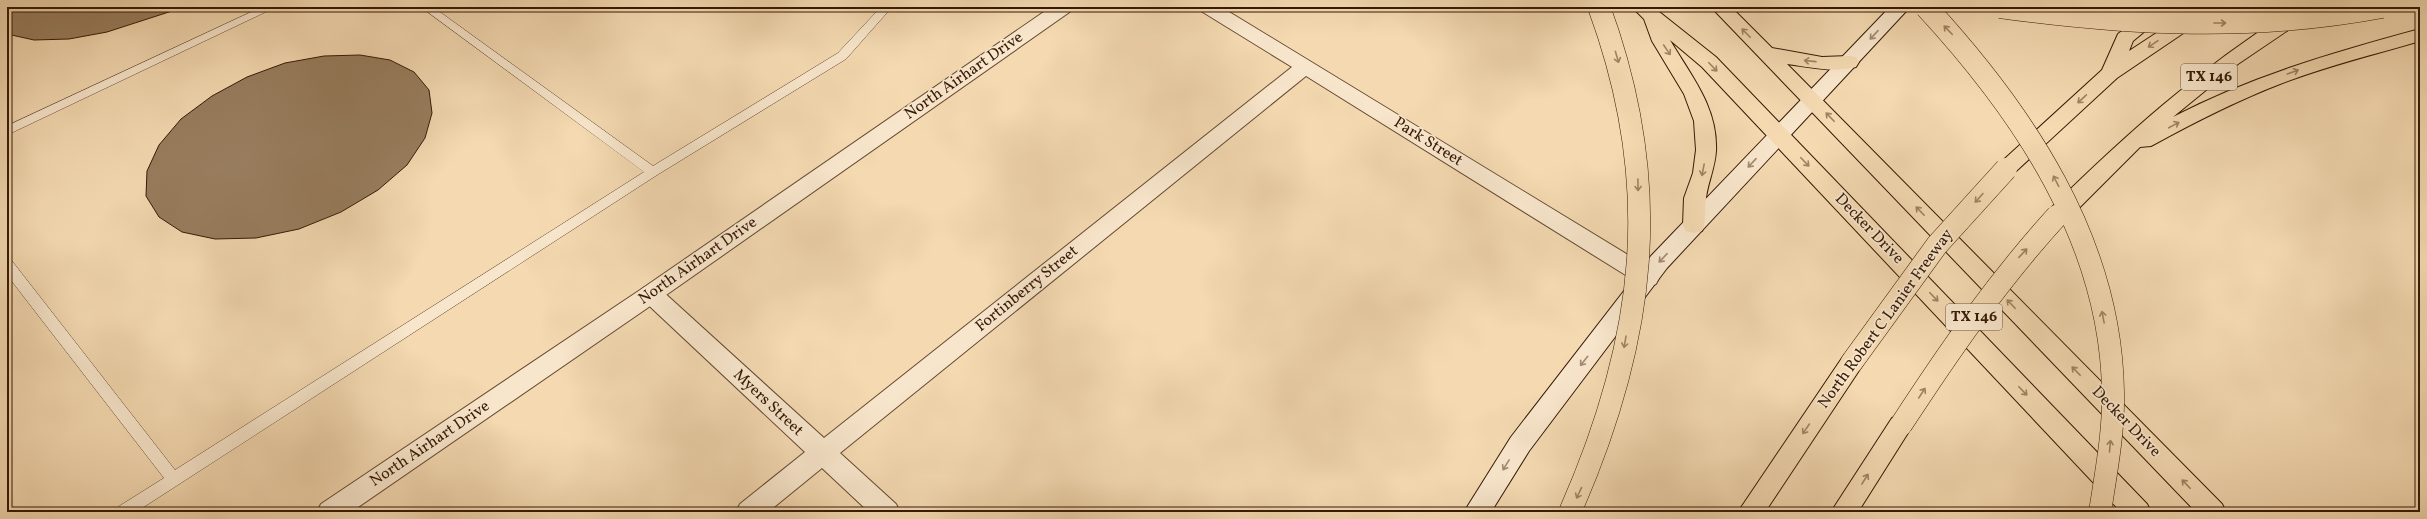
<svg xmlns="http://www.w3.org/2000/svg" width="2427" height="519" font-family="Vollkorn,serif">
<rect width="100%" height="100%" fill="#f4d9b1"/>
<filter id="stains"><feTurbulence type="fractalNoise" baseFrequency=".005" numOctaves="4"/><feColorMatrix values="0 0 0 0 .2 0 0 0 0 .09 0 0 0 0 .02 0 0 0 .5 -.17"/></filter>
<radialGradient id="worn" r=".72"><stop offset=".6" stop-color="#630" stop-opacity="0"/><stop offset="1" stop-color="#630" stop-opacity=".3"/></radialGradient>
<path fill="#987d5e" stroke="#341905" d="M7 7H172V11L107 32 69 39 34 40 7 34Z
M360 55 390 60 414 72 429 90 432 113 425 138 407 165 378 190 341 212 299 229 256 238 215 239 182 232 159 217 146 196 147 171 159 145 181 119 212 96 247 77 285 63 324 56Z"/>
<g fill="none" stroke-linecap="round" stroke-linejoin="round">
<g stroke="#644930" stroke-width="1">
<path id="service" d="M262 7H276L7 135V126Z
M421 7H433L653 166 838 53 881 7H892L846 59 657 175 136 512H115L118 507 164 478 7 275V260L12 261 175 470 644 172Z"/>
</g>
<g stroke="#644930" stroke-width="2">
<path id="minor" d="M1199 7H1221L1656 272 1659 278 1656 284 1648 287 1640 284 1306 76 840 453 896 504 900 512H869L822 468 768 512H736L740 504 805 452 643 300 640 294 643 288 651 285 659 288 824 438 1292 67 1201 11Z"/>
</g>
<g stroke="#644930" stroke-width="2">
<path id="tertiary" d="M1051 7H1073L1071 11 659 300 351 512H317L321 504 643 288Z"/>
</g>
<g stroke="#341905" stroke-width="2">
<path id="secondary" d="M1890 7H1910L1667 268 1529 451 1491 512H1464L1511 437 1651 256Z"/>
</g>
<g stroke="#341905" stroke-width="2">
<path id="primary" d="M1632 7H1653L1716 57 2147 504 2151 512H2121L1702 67 1670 40C1691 76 1718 107 1716 151 1715 168 1708 182 1706 198 1704 209 1707 220 1702 231L1694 233 1686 231 1683 225 1684 198 1693 173 1696 150 1694 121 1684 94 1652 41 1644 19Z
M1711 7H1731L1772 48 1822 57 1849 56 1856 57 1859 62 1856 67C1833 73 1809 67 1787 64L2222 504 2226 512H2196Z"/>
</g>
<g stroke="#341905" stroke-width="2">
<path id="motorway" d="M2153 7H2174L2133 41 2129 51 2196 7H2218L2216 11 2117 78 2013 174 2006 176 1999 174 1996 169 1999 164 2102 70 2118 34Z
M2296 10 2303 12 2305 16 2303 20 2238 64 2173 117C2252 76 2335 52 2420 29V41C2373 55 2326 66 2280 84 2236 101 2193 123 2151 146L2140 147 2065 222 2057 224 2049 222 2046 216 2049 210C2124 136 2200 68 2289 12Z
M1852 352 1860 355 1864 362 1860 369 1765 512H1738L1844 355Z
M1901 415 1910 418 1913 425 1858 512H1831L1892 418Z"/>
</g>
<use href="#service" fill="#f8e6cc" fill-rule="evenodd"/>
<use href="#minor" fill="#f8e6cc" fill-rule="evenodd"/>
<use href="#tertiary" fill="#f8e6cc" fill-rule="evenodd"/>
<use href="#secondary" fill="#f8e6cc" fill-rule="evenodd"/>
<use href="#primary" fill="#f4d9b1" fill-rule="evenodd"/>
<use href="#motorway" fill="#f4d9b1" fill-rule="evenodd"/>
<g stroke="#341905" stroke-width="23" stroke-linecap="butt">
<path id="motorway-bridge" d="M1926 7C2024 113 2111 242 2113 392 2114 432 2106 472 2100 512
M2000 7C2128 25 2255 31 2382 7
M1852 362 1937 245 2006 169
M1901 425C1950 350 1997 282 2057 216
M1570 512C1646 340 1665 186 1599 7"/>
</g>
<use href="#motorway-bridge" stroke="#f4d9b1" stroke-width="22"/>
</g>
<defs><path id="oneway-shaft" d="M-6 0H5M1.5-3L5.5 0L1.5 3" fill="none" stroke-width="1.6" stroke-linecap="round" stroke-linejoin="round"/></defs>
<g stroke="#9e8364">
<use href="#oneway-shaft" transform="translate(2220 23)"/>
<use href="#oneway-shaft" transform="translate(1948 30) rotate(-134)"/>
<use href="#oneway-shaft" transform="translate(1746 33) rotate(-135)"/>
<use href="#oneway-shaft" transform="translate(2153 44) rotate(146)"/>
<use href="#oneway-shaft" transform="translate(1667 50) rotate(56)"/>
<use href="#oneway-shaft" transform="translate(1617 57) rotate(74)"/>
<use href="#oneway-shaft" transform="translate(1810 61) rotate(-174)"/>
<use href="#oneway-shaft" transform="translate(1713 67) rotate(46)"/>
<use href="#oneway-shaft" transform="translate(2293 72) rotate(-20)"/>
<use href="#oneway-shaft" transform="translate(2082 99) rotate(137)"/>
<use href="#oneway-shaft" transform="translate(1830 117) rotate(-134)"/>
<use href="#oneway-shaft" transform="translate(2174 125) rotate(-28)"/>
<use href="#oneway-shaft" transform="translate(1805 162) rotate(46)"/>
<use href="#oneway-shaft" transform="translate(1703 170) rotate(101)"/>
<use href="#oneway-shaft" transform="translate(2056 181) rotate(-117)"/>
<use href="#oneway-shaft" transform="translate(1638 185) rotate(89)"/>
<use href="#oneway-shaft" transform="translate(1979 198) rotate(132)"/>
<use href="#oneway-shaft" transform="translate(1920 211) rotate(-134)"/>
<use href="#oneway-shaft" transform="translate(2023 253) rotate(-47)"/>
<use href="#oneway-shaft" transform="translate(1934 297) rotate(46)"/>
<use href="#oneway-shaft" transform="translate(2011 304) rotate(-134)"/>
<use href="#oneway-shaft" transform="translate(2103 317) rotate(-101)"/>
<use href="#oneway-shaft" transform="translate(1625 342) rotate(100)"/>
<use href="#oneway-shaft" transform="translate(2076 371) rotate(-134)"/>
<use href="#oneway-shaft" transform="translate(2023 391) rotate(46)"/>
<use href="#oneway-shaft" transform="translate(1922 393) rotate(-57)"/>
<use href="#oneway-shaft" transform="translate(1806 429) rotate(124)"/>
<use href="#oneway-shaft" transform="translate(2110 446) rotate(-85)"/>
<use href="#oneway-shaft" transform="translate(1865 479) rotate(-58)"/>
<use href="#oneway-shaft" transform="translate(2186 484) rotate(-134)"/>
<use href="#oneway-shaft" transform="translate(1579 493) rotate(115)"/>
</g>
<g stroke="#a08a72">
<use href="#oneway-shaft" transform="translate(1874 35) rotate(133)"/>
<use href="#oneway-shaft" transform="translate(1752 163) rotate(133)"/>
<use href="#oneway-shaft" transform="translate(1663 258) rotate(133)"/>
<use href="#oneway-shaft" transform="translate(1584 361) rotate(128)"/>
<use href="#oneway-shaft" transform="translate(1506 465) rotate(122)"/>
</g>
<g text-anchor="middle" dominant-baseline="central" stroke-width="3.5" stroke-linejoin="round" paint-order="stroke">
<g fill="#f8e6cc" stroke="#6f5641" stroke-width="1">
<rect x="2181" y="64" width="56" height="26" rx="3"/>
<rect x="1946" y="304" width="56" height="26" rx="3"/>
</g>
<g font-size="15" font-weight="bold" fill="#341905">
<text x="2209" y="77">TX 146</text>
<text x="1974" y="317">TX 146</text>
</g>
<g font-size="16" fill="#341905" stroke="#f8e6cc">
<text transform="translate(964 76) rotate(-35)">North Airhart Drive</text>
<text transform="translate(1428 142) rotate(32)">Park Street</text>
<text transform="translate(1869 229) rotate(46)">Decker Drive</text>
<text transform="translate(698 261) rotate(-35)">North Airhart Drive</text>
<text transform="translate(1027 289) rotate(-39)">Fortinberry Street</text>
<text transform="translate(1886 319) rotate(-54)">North Robert C Lanier Freeway</text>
<text transform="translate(768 403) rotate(43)">Myers Street</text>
<text transform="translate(2126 422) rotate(46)">Decker Drive</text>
<text transform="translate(430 444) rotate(-34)">North Airhart Drive</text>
</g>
</g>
<rect width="2427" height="519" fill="none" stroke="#f4d9b1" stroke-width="24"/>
<rect x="8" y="8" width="2411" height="503" fill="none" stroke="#341905" stroke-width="2"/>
<rect x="12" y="12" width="2403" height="495" fill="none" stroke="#341905"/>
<rect width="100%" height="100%" filter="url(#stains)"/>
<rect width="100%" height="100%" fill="url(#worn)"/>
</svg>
